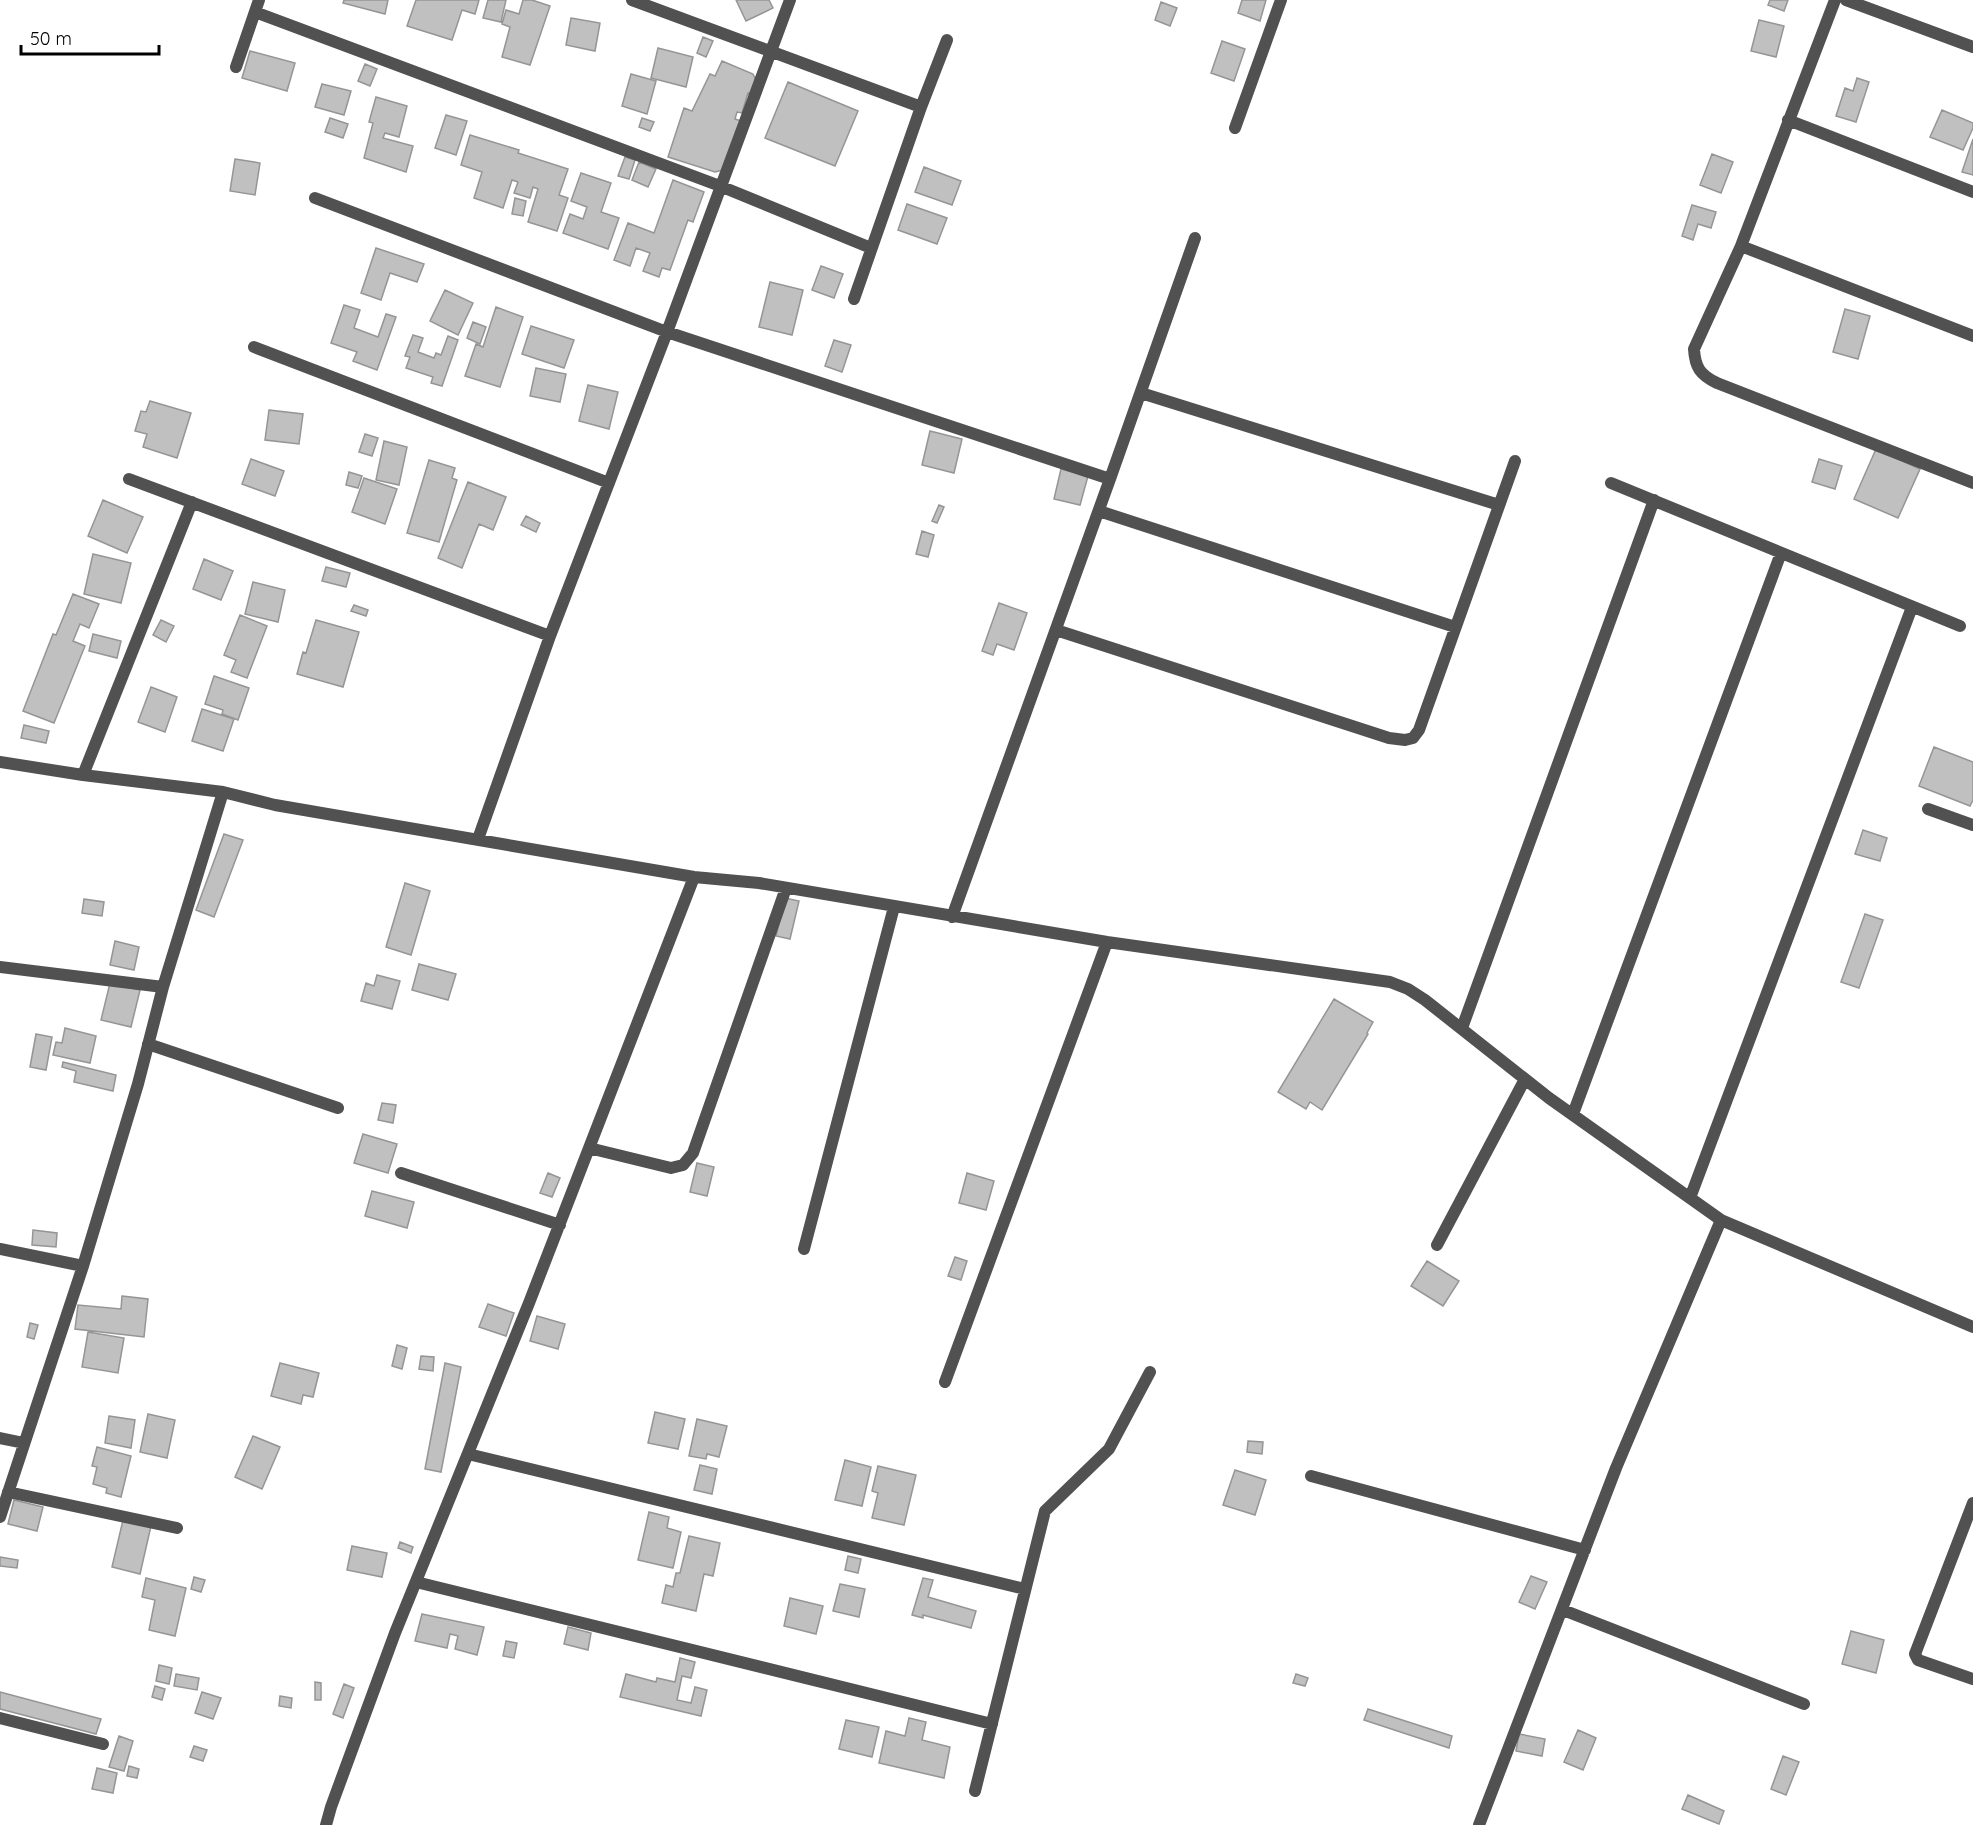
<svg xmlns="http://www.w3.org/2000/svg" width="1973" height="1825" font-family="Quicksand,sans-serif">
<rect width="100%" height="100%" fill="#fff"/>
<path fill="#c0c0c0" stroke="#959595" stroke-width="1.5" d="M344 0H388L385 14 343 3Z
M416 0H479L475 14 462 10 452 40 407 26Z
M488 0H506L501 22 483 18Z
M523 0H532L550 6 530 65 502 57 510 27 502 24 506 10 519 14Z
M736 0H769L773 8 746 21Z
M1242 0H1266L1260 21 1238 13Z
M1770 0H1788L1784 11 1768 5Z
M1161 2 1177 8 1170 26 1155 20Z
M571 18 600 23 595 51 566 45Z
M1759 20 1784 26 1776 57 1751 51Z
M703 37 713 41 706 57 697 53Z
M1222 41 1245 49 1234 81 1211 73Z
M658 48 693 57 686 87 651 78Z
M250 51 295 63 287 91 242 78Z
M722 61 753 74 757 82 751 94 748 93 742 113 737 112 735 119 741 121 723 170 715 172 668 157 684 108 692 111 710 74 715 76Z
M365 64 377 69 370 86 358 81Z
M631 74 656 81 647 114 622 106Z
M1857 78 1869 82 1856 122 1836 116 1845 88 1853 91Z
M788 82 858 111 835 166 765 138Z
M322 84 351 91 344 115 315 107Z
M376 97 407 106 399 137 385 133 383 138 413 146 406 172 364 158 373 123 369 122Z
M1942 110 1973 123V128L1963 150 1930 137Z
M446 115 467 121 456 155 435 148Z
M330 118 348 124 343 138 325 132Z
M642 118 654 122 650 131 639 127Z
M470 135 519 150 518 153 568 169 559 195 568 198 557 231 528 222 538 189 533 187 530 198 514 193 518 182 512 180 503 208 474 198 482 172 461 165Z
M1973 139V175L1962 172Z
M1712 154 1733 162 1721 193 1700 185Z
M625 157 635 160 629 179 618 176Z
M235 159 260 163 255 195 230 191Z
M639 162 656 169 648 187 632 180Z
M924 167 961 181 952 205 915 192Z
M581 173 611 183 601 212 619 218 608 249 563 233 570 214 583 219 587 207 571 201Z
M673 180 704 192 693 222 688 220 670 270 662 268 659 277 643 271 650 253 636 248 630 266 614 260 628 223 654 233Z
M515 198 526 201 523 216 512 214Z
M907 204 947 218 937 244 898 230Z
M1692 205 1716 212 1711 228 1698 224 1693 240 1682 236Z
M376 248 424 264 417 282 390 273 381 300 361 293Z
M821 266 843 274 834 298 812 290Z
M770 282 803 290 792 335 759 327Z
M445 290 473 303 458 335 430 321Z
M344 305 360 310 354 328 378 337 386 314 396 317 377 370 353 361 357 352 331 343Z
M496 307 523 317 500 387 465 376 476 344 483 347Z
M1845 309 1870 316 1858 359 1833 352Z
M473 322 486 327 480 344 467 338Z
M531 326 574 340 564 368 522 354Z
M413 335 423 338 418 352 434 358 436 353 441 355 448 336 458 340 442 386 431 383 433 377 406 368 410 357 405 356Z
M834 340 851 345 842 372 825 366Z
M536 368 566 374 560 402 530 396Z
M588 385 618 392 609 429 579 421Z
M150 401 191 413 177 458 143 447 147 434 135 431 141 411 146 412Z
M269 410 303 414 299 444 265 440Z
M930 431 962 439 954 473 922 465Z
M365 434 378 438 372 456 359 452Z
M384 441 407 447 399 485 376 480Z
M1876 449 1920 469 1898 518 1854 499Z
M251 459 284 471 275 496 242 484Z
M1819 459 1842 466 1835 489 1812 482Z
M429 460 455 468 452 478 457 480 439 542 407 533Z
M1061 469 1088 476 1080 505 1054 499Z
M349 472 362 476 358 488 346 485Z
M364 478 397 489 385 524 352 512Z
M468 482 506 497 493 530 479 524 462 568 438 558Z
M103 500 143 517 127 553 88 536Z
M939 505 944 507 937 523 932 521Z
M526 516 540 523 536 532 521 525Z
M922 531 934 535 928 557 916 554Z
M93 554 131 563 121 603 84 594Z
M204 559 233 571 221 600 193 589Z
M326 567 350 573 346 587 322 581Z
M253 582 285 590 278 622 245 614Z
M73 594 99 604 89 628 80 624 73 641 85 646 54 723 23 711 53 634 56 635Z
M999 603 1027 613 1014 650 997 644 993 655 982 651Z
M354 605 368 610 366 616 351 611Z
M240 615 267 626 247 678 231 672 236 660 224 655Z
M161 620 174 626 166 642 153 635Z
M316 620 359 632 343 687 297 674 303 652 306 653Z
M93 634 121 641 117 658 89 651Z
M214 676 249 688 238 720 222 714 223 710 205 704Z
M151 687 177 697 165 732 138 722Z
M202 709 234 719 223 751 192 741Z
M24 725 49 731 46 743 21 738Z
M1934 747 1973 762V800L1970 806 1919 786Z
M1863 830 1887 838 1880 861 1855 854Z
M224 834 243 840 214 917 196 910Z
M405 883 430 891 411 955 386 947Z
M785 898 799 901 790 939 776 936Z
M84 899 104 902 102 916 82 913Z
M1865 914 1883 920 1859 988 1841 982Z
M115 941 139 947 134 970 110 965Z
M419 964 456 974 448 1000 412 990Z
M377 975 400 981 392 1009 361 1001 366 983 374 986Z
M110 983 140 990 131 1027 101 1020Z
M1334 999 1373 1022 1367 1033 1368 1034 1322 1110 1310 1102 1306 1109 1278 1092Z
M65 1028 96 1036 90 1063 53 1055 56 1042 62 1043Z
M36 1034 52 1037 46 1070 30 1067Z
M63 1062 116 1075 113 1091 74 1082 76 1071 62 1067Z
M382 1103 396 1105 393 1123 378 1120Z
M363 1134 397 1144 388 1173 354 1163Z
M697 1163 714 1167 707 1196 690 1192Z
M548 1173 560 1178 552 1197 540 1193Z
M967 1173 994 1181 986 1210 959 1203Z
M372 1191 414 1202 407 1228 365 1216Z
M33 1230 57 1233 56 1247 32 1245Z
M955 1257 967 1261 961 1280 948 1276Z
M1427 1261 1459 1281 1443 1306 1411 1286Z
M122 1296 148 1299 144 1337 75 1329 78 1305 121 1309Z
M488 1304 514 1313 506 1336 479 1327Z
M537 1316 565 1324 558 1349 530 1341Z
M30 1323 38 1325 34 1339 27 1337Z
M88 1332 124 1338 118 1373 82 1367Z
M397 1345 407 1348 402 1369 392 1366Z
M421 1356 434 1357 433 1371 419 1369Z
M280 1363 319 1373 313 1397 303 1395 301 1404 271 1396Z
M445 1363 461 1367 441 1472 425 1469Z
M655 1412 685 1419 678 1449 648 1443Z
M148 1414 175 1420 167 1458 140 1452Z
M109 1416 135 1420 131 1448 105 1443Z
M697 1419 727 1426 719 1457 707 1454 706 1459 689 1456Z
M253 1436 280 1447 262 1489 235 1477Z
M1248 1441 1263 1442 1262 1454 1247 1452Z
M97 1447 131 1456 121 1497 106 1493 107 1488 93 1484 97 1467 92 1466Z
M845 1460 871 1467 862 1506 835 1500Z
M700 1465 717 1469 712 1494 694 1490Z
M878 1466 916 1475 904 1525 872 1518 878 1493 872 1491Z
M1235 1470 1266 1480 1255 1515 1223 1505Z
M14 1500 43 1507 37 1531 8 1524Z
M649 1512 669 1517 667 1528 681 1532 673 1568 638 1560Z
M123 1520 151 1526 140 1574 112 1567Z
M689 1536 720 1543 713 1576 704 1574 696 1611 662 1603 666 1585 673 1587 676 1573H680Z
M400 1542 413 1547 411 1553 398 1548Z
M352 1546 387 1553 382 1577 347 1570Z
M848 1556 861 1559 858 1573 845 1570Z
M0 1557 18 1560 17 1568 0 1566Z
M1531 1576 1547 1582 1535 1609 1519 1602Z
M194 1577 205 1580 201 1592 191 1589Z
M146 1578 186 1588 175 1636 149 1630 155 1600 142 1597Z
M923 1578 933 1580 928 1597 976 1611 971 1628 923 1615V1618L912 1615Z
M840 1584 865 1589 859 1617 833 1611Z
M790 1598 823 1606 816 1634 784 1626Z
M422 1614 484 1627 477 1655 455 1649 458 1636 450 1634 447 1648 415 1641Z
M568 1627 591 1633 588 1650 564 1644Z
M1851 1631 1884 1640 1876 1673 1842 1664Z
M506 1641 517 1643 514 1658 503 1656Z
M680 1658 695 1662 691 1678 682 1676 677 1700 691 1703 695 1687 707 1690 701 1716 620 1697 626 1674 656 1682 657 1678 675 1682Z
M159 1665 172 1668 169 1684 156 1681Z
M176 1674 199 1678 197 1690 174 1686Z
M1296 1674 1308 1678 1305 1686 1293 1683Z
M315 1682 321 1683V1700H315Z
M344 1684 354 1688 343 1718 333 1714Z
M155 1686 165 1689 162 1700 152 1697Z
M0 1692 101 1719 96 1734 0 1709Z
M202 1692 221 1698 213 1719 195 1713Z
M280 1696 292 1698 291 1708 279 1706Z
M1368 1709 1452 1736 1449 1748 1364 1720Z
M909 1718 926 1722 922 1740 950 1747 944 1778 879 1763 886 1731 905 1736Z
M846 1720 879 1727 872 1757 839 1749Z
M1578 1730 1596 1738 1583 1770 1564 1762Z
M1519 1734 1545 1739 1542 1756 1516 1751Z
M119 1736 133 1741 124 1771 109 1767Z
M194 1746 207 1750 203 1761 190 1757Z
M1783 1756 1799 1762 1786 1795 1771 1789Z
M129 1766 139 1769 137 1778 127 1776Z
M97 1768 117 1773 113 1793 92 1789Z
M1688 1795 1724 1811 1719 1824 1682 1809Z"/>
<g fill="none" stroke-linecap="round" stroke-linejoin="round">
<path stroke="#515151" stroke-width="12" d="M632 0 921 107
M1835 0 1741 246 1694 349C1695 367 1700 375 1717 383L1973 483
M1846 0 1973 47
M255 12 720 186 871 248
M236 67 259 0
M1788 120 1973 192
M1235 128 1281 0
M315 198 667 332 1110 479 952 917
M1741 246 1973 336
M854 299 921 107 947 40
M254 347 609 483
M1141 393 1499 505
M129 479 550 636
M1110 479 1195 238
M1611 483 1960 626
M1099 511 1455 627
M1056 630 1389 738 1405 740 1413 738 1419 730 1515 461
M0 762 83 775 223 792 275 805 694 877 759 883 1107 942 1390 982 1408 989 1425 1000 1549 1098 1721 1220 1973 1327
M83 775 192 502
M1928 809 1973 825
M478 839 550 636 667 332 790 0
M0 967 163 987
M1462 1028 1654 500
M148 1044 338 1108
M1573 1114 1781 553
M589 1148 671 1168 683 1165 693 1153 786 888
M401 1173 560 1225
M1690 1198 1912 607
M1437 1245 1525 1079
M0 1249 83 1266
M804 1249 894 907
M945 1382 1107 942
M0 1438 24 1443
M468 1454 1025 1589
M1311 1476 1585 1550
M8 1492 177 1528
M1973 1503 1915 1654 1918 1660 1973 1679
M0 1517 83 1266 138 1084 163 987 223 792
M416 1582 992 1724
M1563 1610 1804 1704
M0 1718 103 1744
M975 1791 1045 1511 1109 1449 1150 1372
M326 1825 331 1807 395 1633 529 1303 694 877
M1479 1825 1616 1468 1721 1220"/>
</g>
<path d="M21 45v9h138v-9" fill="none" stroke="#000000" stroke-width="3"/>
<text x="30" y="45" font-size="18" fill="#000000" stroke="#ffffff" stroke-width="4.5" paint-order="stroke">50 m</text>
</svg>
